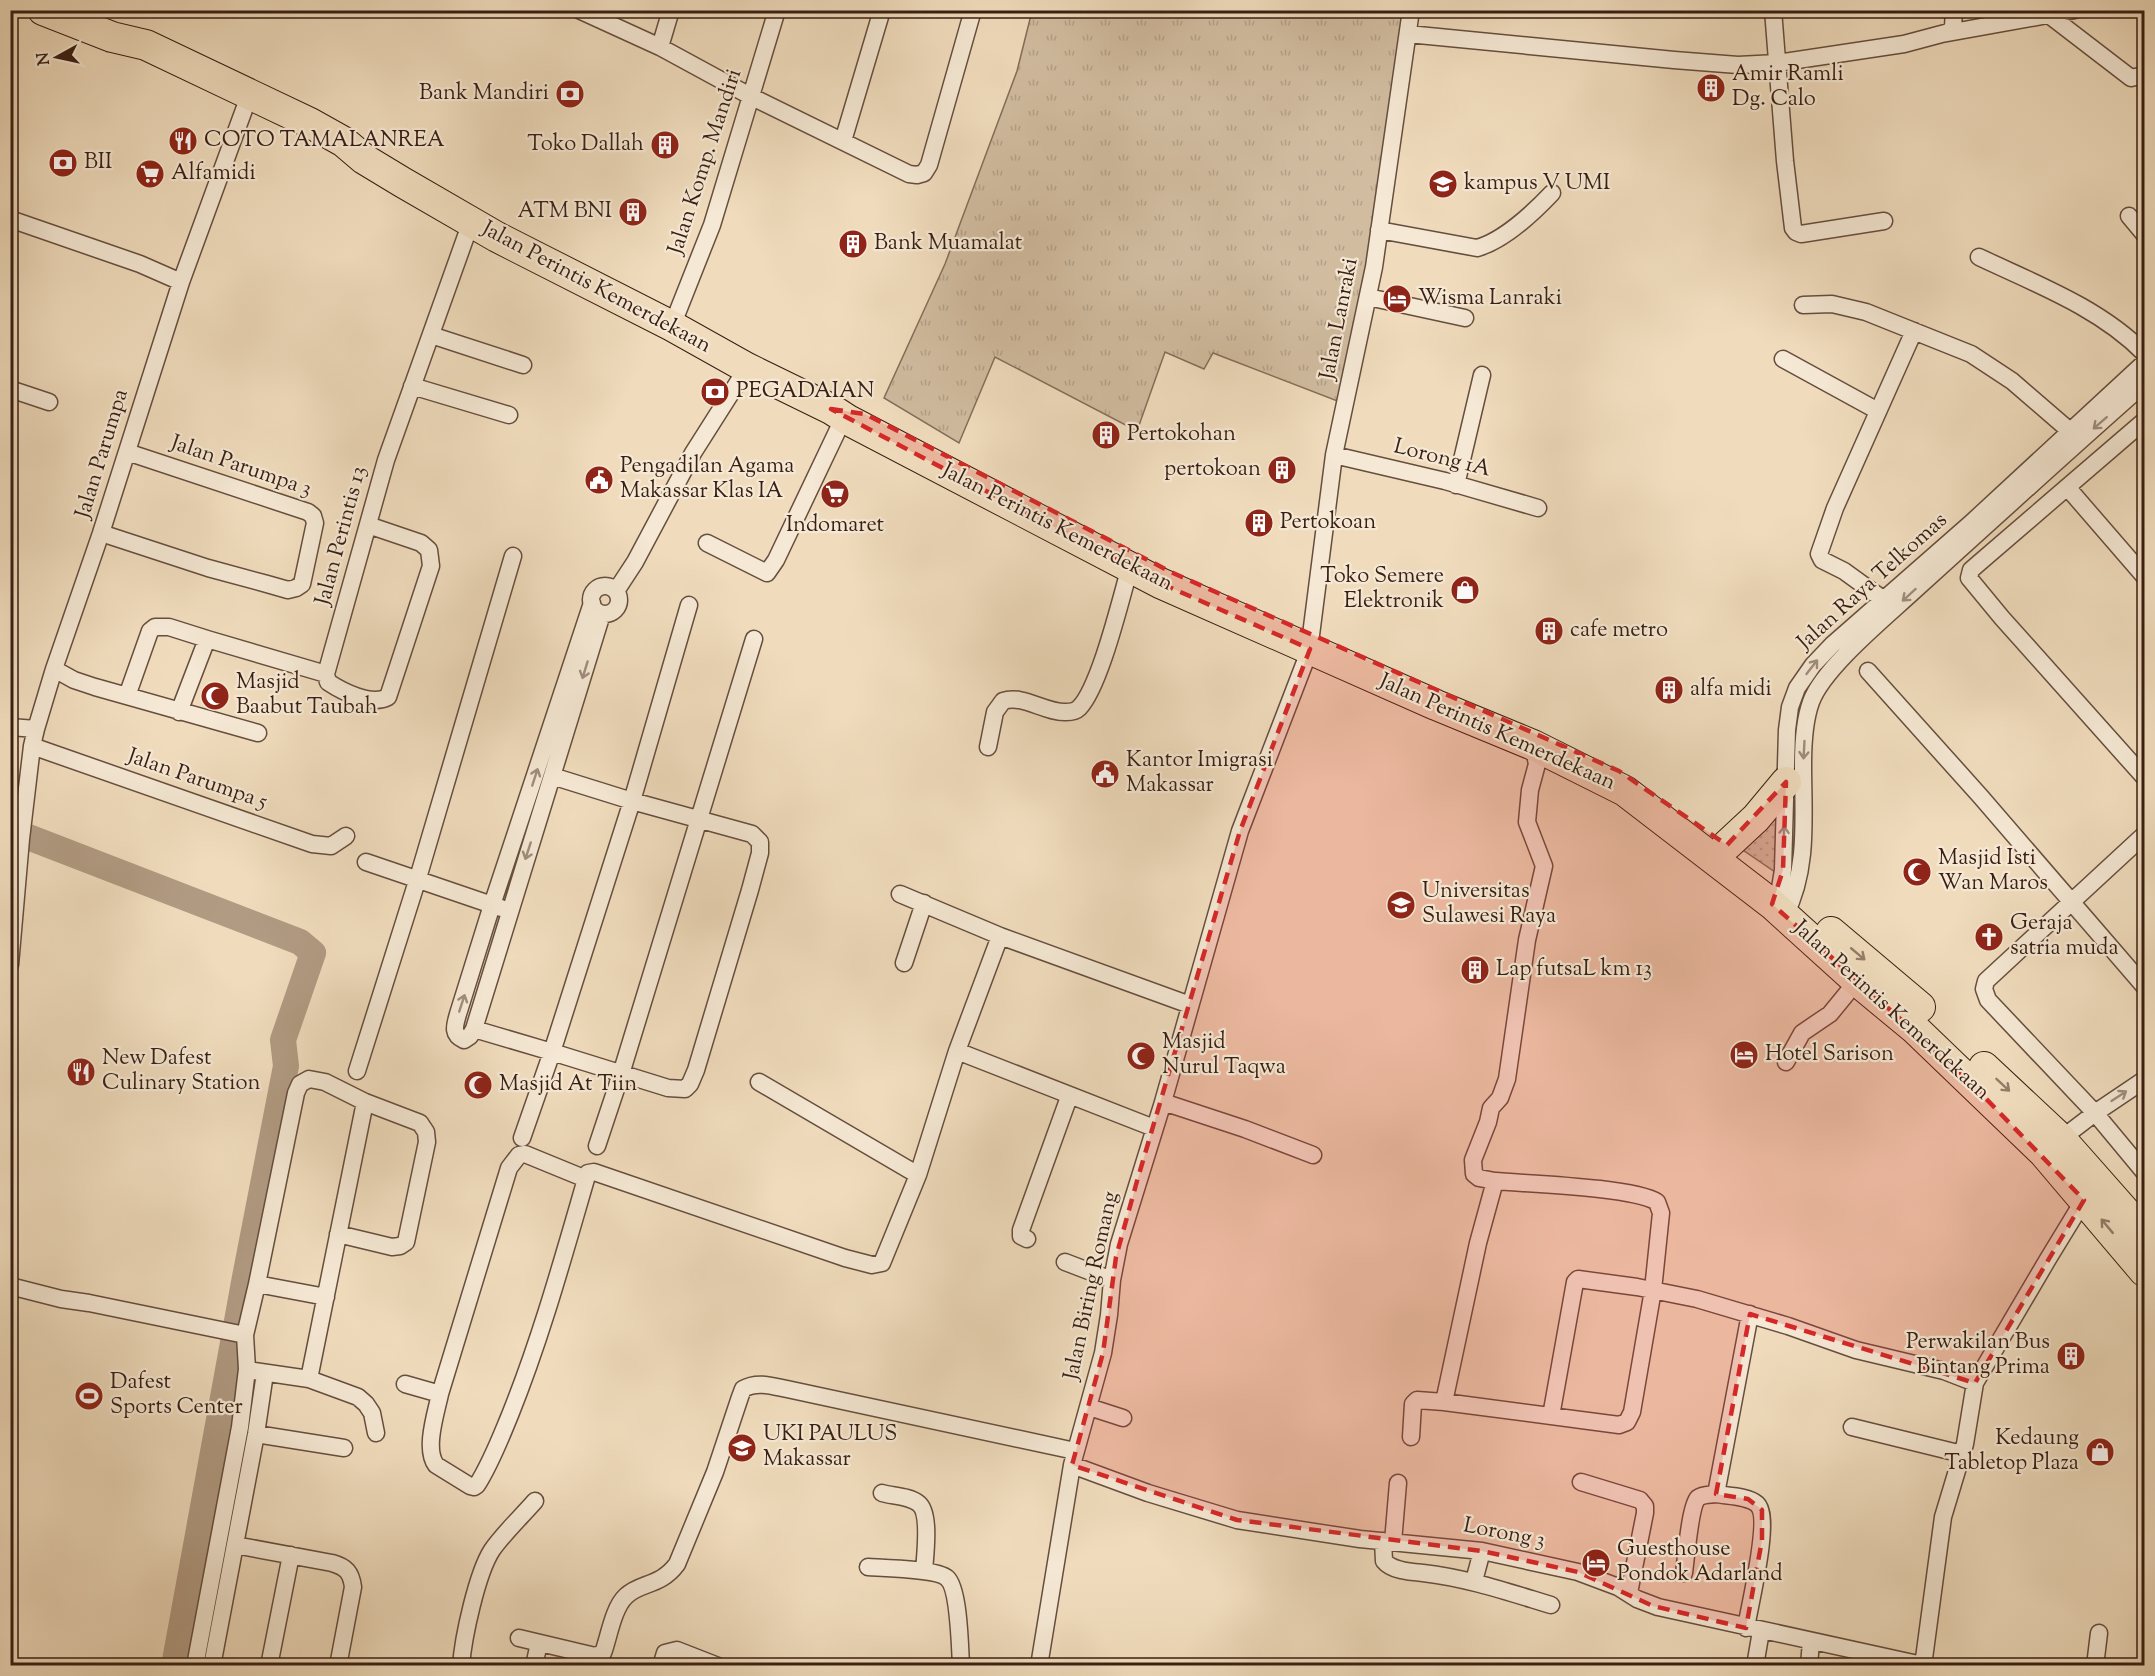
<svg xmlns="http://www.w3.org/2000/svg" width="2155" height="1676" font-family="'Sorts Mill Goudy',serif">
<defs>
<pattern id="grass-tufts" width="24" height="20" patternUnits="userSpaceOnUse" patternTransform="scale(1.5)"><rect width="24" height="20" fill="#d1bca0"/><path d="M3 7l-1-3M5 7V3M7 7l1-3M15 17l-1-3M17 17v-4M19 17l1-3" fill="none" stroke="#b4a189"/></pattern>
<pattern id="park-dots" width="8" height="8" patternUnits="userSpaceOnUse" patternTransform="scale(1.5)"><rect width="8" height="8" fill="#d1bca0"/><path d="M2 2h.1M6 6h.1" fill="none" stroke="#b4a189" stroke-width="1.8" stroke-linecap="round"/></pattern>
</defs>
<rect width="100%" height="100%" fill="#f0dcbd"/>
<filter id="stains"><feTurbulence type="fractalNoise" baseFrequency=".00333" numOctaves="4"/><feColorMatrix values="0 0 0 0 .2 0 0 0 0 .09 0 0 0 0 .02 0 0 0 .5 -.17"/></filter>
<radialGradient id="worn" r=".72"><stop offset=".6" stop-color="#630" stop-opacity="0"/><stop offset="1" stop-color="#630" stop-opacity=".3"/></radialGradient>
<path fill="url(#grass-tufts)" stroke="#846d5a" stroke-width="1.5" d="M1032 11H1416L1340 402 1213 353 1204 369 1165 352 1137 431 995 357 959 443 884 398 945 264 1017 71Z"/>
<path fill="url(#park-dots)" stroke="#846d5a" stroke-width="1.5" d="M1785 804 1775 872 1743 850Z"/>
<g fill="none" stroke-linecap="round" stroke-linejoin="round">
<path stroke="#b19b83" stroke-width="26" d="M10 830 300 942 313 953 283 1040 286 1066 245 1277 174 1666"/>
<g stroke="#664e3e" stroke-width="19">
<path id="street" d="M579 10 660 47 752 97 909 174 917 175 924 173 929 165 973 10
M1773 10 1785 161 1793 228 1796 232 1801 234 1884 221
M2049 15 2131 78 2144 75
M1408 34 1674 60 1738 65 1777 63 1904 44 1949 32 1953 27 1954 10
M1942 34 2075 10
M660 47 671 10
M843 141 882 10
M2129 216 2144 234
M10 219 140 264 181 282
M1379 230 1477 248C1503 241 1534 212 1552 193
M1979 257C2036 284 2100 308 2144 353
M1368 297 1465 318
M1803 305 1832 304 1866 312 1971 354 2012 381 2078 438
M672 326 712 225 777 10
M431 335 523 365
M1783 359 1878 411
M412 386 509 415
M10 389 49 402
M2144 421 1979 563 1971 570 1969 578 2002 618 2144 777
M1334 455 1445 481 1538 508
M1456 485 1482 375
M2067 487 2144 576
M101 533 208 568 267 584 288 590 296 588 302 584 315 523 313 516 308 512 127 452
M707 543 767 573 776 560 844 417
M591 600a14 14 0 1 1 28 0a14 14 0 1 1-28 0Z
M616 591 635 562 693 453 747 368
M1884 600 1844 571 1822 560 1819 554 1835 508 1914 331
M592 603 492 905 458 1014C455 1025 451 1034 464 1040L470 1036 474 1029 602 614
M1311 635 1334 455 1374 267 1411 10
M54 669 74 680 95 687 258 733
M1868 671 1981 797 2144 986
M326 674 328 682C343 692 371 706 388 697L431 566 429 550 421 543 368 525
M127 696 150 631 155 627H169L207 639
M179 712 207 639 326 674 386 460 471 222
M10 727 36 729
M32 746 312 844 331 846 346 836
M988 747 995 712 1003 701C1023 694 1045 713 1066 712 1071 712 1076 711 1079 708 1100 687 1121 598 1130 567
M552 776 632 801 752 834 760 842V853L750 890 696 1070 690 1084 685 1089 668 1088 552 1052 632 801 689 605
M2144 835 1986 981 1984 989 1988 1000 2095 1113 2144 1172
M366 862 501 908
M900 894 1000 936 1190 1005
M1772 904 1780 888 1783 870 1787 730 1790 707 1797 688 1813 665 1832 645 1970 524 2144 363
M1785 915C1809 869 1803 815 1803 765 1803 744 1804 721 1811 702 1823 668 1887 616 1915 590 1991 521 2067 452 2144 384
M904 963 924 903
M10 965 21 839 32 746 36 729 54 669 101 533 181 282 245 107
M474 1029 552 1052 522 1138
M957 1051 1154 1128
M1786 1062 1802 1033 1830 1014 1857 981
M357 1071 418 878 513 556
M759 1082 918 1175
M1163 1102 1245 1129 1313 1155
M2061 1139 2095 1113 2144 1080
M597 1146 621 1074 754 639
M1495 1181 1479 1178 1474 1174 1473 1160 1488 1122 1491 1108 1500 1098 1507 1079 1527 940 1544 866 1527 822 1530 790 1537 764 1533 745
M1027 1239 1021 1236V1230L1069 1097
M1065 1262 1112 1280
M10 1286 61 1299 89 1303 245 1335 247 1369 240 1427 195 1666
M326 1297 257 1284 296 1093 300 1084 309 1079 325 1082 365 1102 420 1123 426 1132 427 1142 406 1242 400 1246 392 1247 338 1234
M245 1335 257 1284
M254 1371 309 1379 358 1397 366 1404 372 1413 376 1433
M309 1379 365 1102
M405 1384 440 1394C436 1413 424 1449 436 1465L470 1486 474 1487 477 1485C491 1463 500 1439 510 1415 541 1338 563 1258 586 1179L588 1173 594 1172 845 1258 872 1265 882 1263 918 1175 957 1051 1000 936
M440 1394 509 1168 519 1155 525 1154 586 1179
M1089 1407 1123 1418
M1551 1416 1575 1282 1578 1279 1637 1287 1697 1299 1788 1326 1856 1350 1944 1371 1975 1383
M1852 1427 1962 1454
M256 1434 344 1448
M1411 1437 1413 1404 1417 1400 1444 1402 1619 1425 1627 1422 1632 1412 1653 1290 1661 1213 1657 1202C1633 1187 1529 1184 1495 1181L1478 1243 1444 1402
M1072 1465 1148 1493 1237 1520 1360 1539 1482 1551 1578 1572 1618 1587 1637 1599 1658 1607 1927 1666
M1581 1482 1640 1500 1645 1506V1513L1629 1593
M882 1493C892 1496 909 1496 918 1503 931 1512 925 1556 924 1571
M1383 1541 1384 1561C1392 1571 1411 1572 1423 1573 1467 1578 1508 1592 1551 1605
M1393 1542 1398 1483
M235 1545 332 1563C346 1567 351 1572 353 1587L338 1666
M868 1567C884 1568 937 1569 947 1578 959 1588 960 1648 961 1666
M1684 1573C1686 1559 1690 1506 1698 1498 1703 1494 1711 1495 1716 1494
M1474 1581 1482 1551
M1746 1628C1749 1607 1772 1517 1757 1504 1748 1496 1728 1496 1716 1494L1750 1314
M519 1638 595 1656 603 1653C609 1637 613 1608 626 1596 640 1582 660 1587 677 1564L715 1472 740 1397 743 1389C757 1381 772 1386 787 1389L1075 1451
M212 1666 256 1434 265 1373
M269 1666 291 1555
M461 1666C463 1638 477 1573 492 1550 504 1533 521 1517 535 1501
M534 1666 539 1643
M661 1666 665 1653 677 1650 718 1666
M1039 1666 1072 1465 1103 1353 1109 1315 1112 1280 1119 1244 1163 1102 1240 831 1310 649
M1755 1666 1761 1631
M1809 1666 1811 1641
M1923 1666 1943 1517 1965 1444 1975 1383 2048 1259 2084 1200
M2095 1666 2099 1633"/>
</g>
<g stroke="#381e13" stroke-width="32">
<path id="highway" d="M43 10 112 37 146 45 310 123 344 142 364 159 402 182 497 237 672 326 747 368 831 409 848 420 1160 583 1436 705 1533 745 1625 791 1772 904 1857 981 1915 1029 2044 1153 2144 1271
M1727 845 1756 818 1786 782
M1831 932 1920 1007
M1984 1067 2061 1139 2144 1233"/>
</g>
<use href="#street" stroke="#f5e8d4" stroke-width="16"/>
<use href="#highway" stroke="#f0dcbd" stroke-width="30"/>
</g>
<defs><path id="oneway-shaft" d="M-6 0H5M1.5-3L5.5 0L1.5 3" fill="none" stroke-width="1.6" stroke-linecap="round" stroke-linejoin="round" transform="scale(1.5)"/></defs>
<g stroke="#a08d7d">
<use href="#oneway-shaft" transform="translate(2100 423) rotate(139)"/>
<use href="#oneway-shaft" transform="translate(1909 595) rotate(138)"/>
<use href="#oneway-shaft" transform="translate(1812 667) rotate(-52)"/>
<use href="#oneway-shaft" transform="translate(585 670) rotate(107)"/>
<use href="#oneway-shaft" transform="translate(1804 750) rotate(93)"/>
<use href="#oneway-shaft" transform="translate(535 777) rotate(-72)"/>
<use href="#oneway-shaft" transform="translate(1784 835) rotate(-88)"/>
<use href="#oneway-shaft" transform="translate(528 851) rotate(108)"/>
<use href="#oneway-shaft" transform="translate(462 1003) rotate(-72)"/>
<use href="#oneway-shaft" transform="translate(2119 1096) rotate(-33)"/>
</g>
<g stroke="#947d68">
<use href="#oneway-shaft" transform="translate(1858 954) rotate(40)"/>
<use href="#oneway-shaft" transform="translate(2003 1085) rotate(43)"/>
<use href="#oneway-shaft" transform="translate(2107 1226) rotate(-130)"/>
</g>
<path fill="#d62828" fill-opacity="0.2" stroke="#d62828" stroke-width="4.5" stroke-dasharray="12 8" stroke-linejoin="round" d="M831 409 865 414 1173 573 1619 771 1727 845 1786 782 1783 870 1772 904 1965 1077 2084 1200 1975 1383 1750 1314 1716 1494 1748 1499 1762 1510V1540L1746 1628 1653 1606 1578 1572 1482 1551 1237 1520 1072 1465 1103 1353 1116 1257 1137 1181 1240 831 1310 649 1160 583Z"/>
<defs>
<g id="building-disc" transform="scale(1.5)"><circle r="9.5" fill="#8f2418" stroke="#f5e8d4"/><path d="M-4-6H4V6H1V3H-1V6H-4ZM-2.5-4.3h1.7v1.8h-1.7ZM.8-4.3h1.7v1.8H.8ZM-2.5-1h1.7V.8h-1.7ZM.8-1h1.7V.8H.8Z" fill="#fff"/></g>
<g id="bank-disc" transform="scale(1.5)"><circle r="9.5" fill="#8f2418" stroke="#f5e8d4"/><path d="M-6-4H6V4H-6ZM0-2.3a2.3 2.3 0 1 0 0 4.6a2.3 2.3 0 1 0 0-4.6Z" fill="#fff"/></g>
<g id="restaurant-disc" transform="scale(1.5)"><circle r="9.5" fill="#8f2418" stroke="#f5e8d4"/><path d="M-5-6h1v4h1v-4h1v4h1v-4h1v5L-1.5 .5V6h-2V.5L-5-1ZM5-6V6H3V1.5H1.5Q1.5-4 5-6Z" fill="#fff"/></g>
<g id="supermarket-disc" transform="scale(1.5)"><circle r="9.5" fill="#8f2418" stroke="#f5e8d4"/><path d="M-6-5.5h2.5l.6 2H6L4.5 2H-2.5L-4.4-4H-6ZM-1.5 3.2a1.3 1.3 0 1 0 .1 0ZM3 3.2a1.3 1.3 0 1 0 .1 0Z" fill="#fff"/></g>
<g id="university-disc" transform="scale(1.5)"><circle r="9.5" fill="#8f2418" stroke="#f5e8d4"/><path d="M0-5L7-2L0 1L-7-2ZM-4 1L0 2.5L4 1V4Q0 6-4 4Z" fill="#fff"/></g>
<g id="hotel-disc" transform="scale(1.5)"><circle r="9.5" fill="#8f2418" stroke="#f5e8d4"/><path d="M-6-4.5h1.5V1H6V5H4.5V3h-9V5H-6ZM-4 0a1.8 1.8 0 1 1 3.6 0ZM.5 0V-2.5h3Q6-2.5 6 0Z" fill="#fff"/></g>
<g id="civic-disc" transform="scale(1.5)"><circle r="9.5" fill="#8f2418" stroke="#f5e8d4"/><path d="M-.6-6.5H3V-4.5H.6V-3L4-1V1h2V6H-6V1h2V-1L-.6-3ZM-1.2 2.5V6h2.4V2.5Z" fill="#fff"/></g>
<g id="shop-disc" transform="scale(1.5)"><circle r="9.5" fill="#8f2418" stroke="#f5e8d4"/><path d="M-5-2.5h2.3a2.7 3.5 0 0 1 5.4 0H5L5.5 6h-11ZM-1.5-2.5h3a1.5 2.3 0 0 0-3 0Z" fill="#fff"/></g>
<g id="mosque-disc" transform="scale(1.5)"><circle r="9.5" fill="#8f2418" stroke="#f5e8d4"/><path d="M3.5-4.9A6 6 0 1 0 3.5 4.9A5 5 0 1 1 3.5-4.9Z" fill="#fff"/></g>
<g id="church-disc" transform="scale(1.5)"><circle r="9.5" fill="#8f2418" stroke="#f5e8d4"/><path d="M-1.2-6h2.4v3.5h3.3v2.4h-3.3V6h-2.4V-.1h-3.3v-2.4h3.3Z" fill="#fff"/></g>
<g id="stadium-disc" transform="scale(1.5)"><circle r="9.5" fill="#8f2418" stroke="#f5e8d4"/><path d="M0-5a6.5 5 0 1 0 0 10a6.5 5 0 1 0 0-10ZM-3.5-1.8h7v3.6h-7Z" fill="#fff"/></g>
</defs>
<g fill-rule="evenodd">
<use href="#building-disc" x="1711" y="88"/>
<use href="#bank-disc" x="570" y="94"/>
<use href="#restaurant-disc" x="183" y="141"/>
<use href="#building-disc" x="665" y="145"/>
<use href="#bank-disc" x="63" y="163"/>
<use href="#supermarket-disc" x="150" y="174"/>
<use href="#university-disc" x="1443" y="184"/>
<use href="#building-disc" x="633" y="212"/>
<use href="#building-disc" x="853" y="244"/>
<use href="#hotel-disc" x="1397" y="299"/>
<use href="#bank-disc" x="715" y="392"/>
<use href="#building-disc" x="1106" y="435"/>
<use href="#building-disc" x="1282" y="470"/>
<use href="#civic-disc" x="599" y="480"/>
<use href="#supermarket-disc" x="835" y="494"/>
<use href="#building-disc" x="1259" y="523"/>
<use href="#shop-disc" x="1465" y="590"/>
<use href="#building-disc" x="1549" y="631"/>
<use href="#building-disc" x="1669" y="690"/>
<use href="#mosque-disc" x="215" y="696"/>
<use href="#civic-disc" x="1105" y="774"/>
<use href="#mosque-disc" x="1917" y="872"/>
<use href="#university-disc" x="1401" y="905"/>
<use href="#church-disc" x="1989" y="937"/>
<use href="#building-disc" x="1475" y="970"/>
<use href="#hotel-disc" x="1744" y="1055"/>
<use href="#mosque-disc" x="1141" y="1056"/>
<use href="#restaurant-disc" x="81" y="1072"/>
<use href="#mosque-disc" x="478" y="1085"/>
<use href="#building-disc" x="2071" y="1356"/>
<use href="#stadium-disc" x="89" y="1396"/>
<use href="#university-disc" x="742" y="1448"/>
<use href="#shop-disc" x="2100" y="1452"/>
<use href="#hotel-disc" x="1596" y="1563"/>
</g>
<g text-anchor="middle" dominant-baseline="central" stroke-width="4.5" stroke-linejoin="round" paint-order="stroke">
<g font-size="22" fill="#381e13" stroke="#f5e8d4" text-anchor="start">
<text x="1732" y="75">Amir Ramli<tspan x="1732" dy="25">Dg. Calo</tspan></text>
<text x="549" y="94" text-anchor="end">Bank Mandiri</text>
<text x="204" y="141">COTO TAMALANREA</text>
<text x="644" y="145" text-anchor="end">Toko Dallah</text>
<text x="84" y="163">BII</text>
<text x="171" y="174">Alfamidi</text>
<text x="1464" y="184">kampus V UMI</text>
<text x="612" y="212" text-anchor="end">ATM BNI</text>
<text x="874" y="244">Bank Muamalat</text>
<text x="1418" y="299">Wisma Lanraki</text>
<text x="736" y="392">PEGADAIAN</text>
<text x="1127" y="435">Pertokohan</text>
<text x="620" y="467">Pengadilan Agama<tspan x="620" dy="25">Makassar Klas IA</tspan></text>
<text x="1261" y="470" text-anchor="end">pertokoan</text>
<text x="1280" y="523">Pertokoan</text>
<text x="835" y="526" text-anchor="middle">Indomaret</text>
<text x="1444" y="577" text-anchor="end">Toko Semere<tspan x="1444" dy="25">Elektronik</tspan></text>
<text x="1570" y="631">cafe metro</text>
<text x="236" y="683">Masjid<tspan x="236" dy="25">Baabut Taubah</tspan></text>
<text x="1690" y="690">alfa midi</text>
<text x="1126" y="761">Kantor Imigrasi<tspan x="1126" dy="25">Makassar</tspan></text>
<text x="1938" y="859">Masjid Isti<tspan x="1938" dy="25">Wan Maros</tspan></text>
<text x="1422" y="892">Universitas<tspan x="1422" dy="25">Sulawesi Raya</tspan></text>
<text x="2010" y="924">Geraja<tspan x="2010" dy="25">satria muda</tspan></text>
<text x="1496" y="970">Lap futsaL km 13</text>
<text x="1162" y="1043">Masjid<tspan x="1162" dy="25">Nurul Taqwa</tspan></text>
<text x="1765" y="1055">Hotel Sarison</text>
<text x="102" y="1059">New Dafest<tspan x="102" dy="25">Culinary Station</tspan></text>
<text x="499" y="1085">Masjid At Tiin</text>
<text x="2050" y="1343" text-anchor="end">Perwakilan Bus<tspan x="2050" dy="25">Bintang Prima</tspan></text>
<text x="110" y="1383">Dafest<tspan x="110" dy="25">Sports Center</tspan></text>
<text x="763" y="1435">UKI PAULUS<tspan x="763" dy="25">Makassar</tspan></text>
<text x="2079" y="1439" text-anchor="end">Kedaung<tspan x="2079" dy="25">Tabletop Plaza</tspan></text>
<text x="1617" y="1550">Guesthouse<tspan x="1617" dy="25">Pondok Adarland</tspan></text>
</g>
<g font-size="22" fill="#381e13" stroke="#f5e8d4">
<text transform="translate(706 162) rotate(-72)">Jalan Komp. Mandiri</text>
<text transform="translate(596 288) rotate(28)">Jalan Perintis Kemerdekaan</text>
<text transform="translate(1340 319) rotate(-79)">Jalan Lanraki</text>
<text transform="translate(103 454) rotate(-73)">Jalan Parumpa</text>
<text transform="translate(1442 459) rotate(14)">Lorong 1A</text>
<text transform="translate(241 467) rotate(19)">Jalan Parumpa 3</text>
<text transform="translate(1057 528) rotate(27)">Jalan Perintis Kemerdekaan</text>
<text transform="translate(342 536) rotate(-75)">Jalan Perintis 13</text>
<text transform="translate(1873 582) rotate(-42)">Jalan Raya Telkomas</text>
<text transform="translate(1497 733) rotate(24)">Jalan Perintis Kemerdekaan</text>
<text transform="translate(197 780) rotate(19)">Jalan Parumpa 5</text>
<text transform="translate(1891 1011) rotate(42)">Jalan Perintis Kemerdekaan</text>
<text transform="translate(1092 1286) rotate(-78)">Jalan Biring Romang</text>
<text transform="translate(1504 1534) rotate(11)">Lorong 3</text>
</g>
</g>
<rect width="2155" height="1676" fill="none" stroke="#f0dcbd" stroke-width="36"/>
<rect x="12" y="12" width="2131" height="1652" fill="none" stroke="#381e13" stroke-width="3"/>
<rect x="18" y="18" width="2119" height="1640" fill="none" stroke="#381e13" stroke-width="1.5"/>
<g transform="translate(57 57) rotate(262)" stroke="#f5e8d4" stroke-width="4.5" paint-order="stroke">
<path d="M0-4.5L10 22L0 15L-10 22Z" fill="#381e13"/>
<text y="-9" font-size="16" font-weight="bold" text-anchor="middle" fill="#381e13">N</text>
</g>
<rect width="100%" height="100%" filter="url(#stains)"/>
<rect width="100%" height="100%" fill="url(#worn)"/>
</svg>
